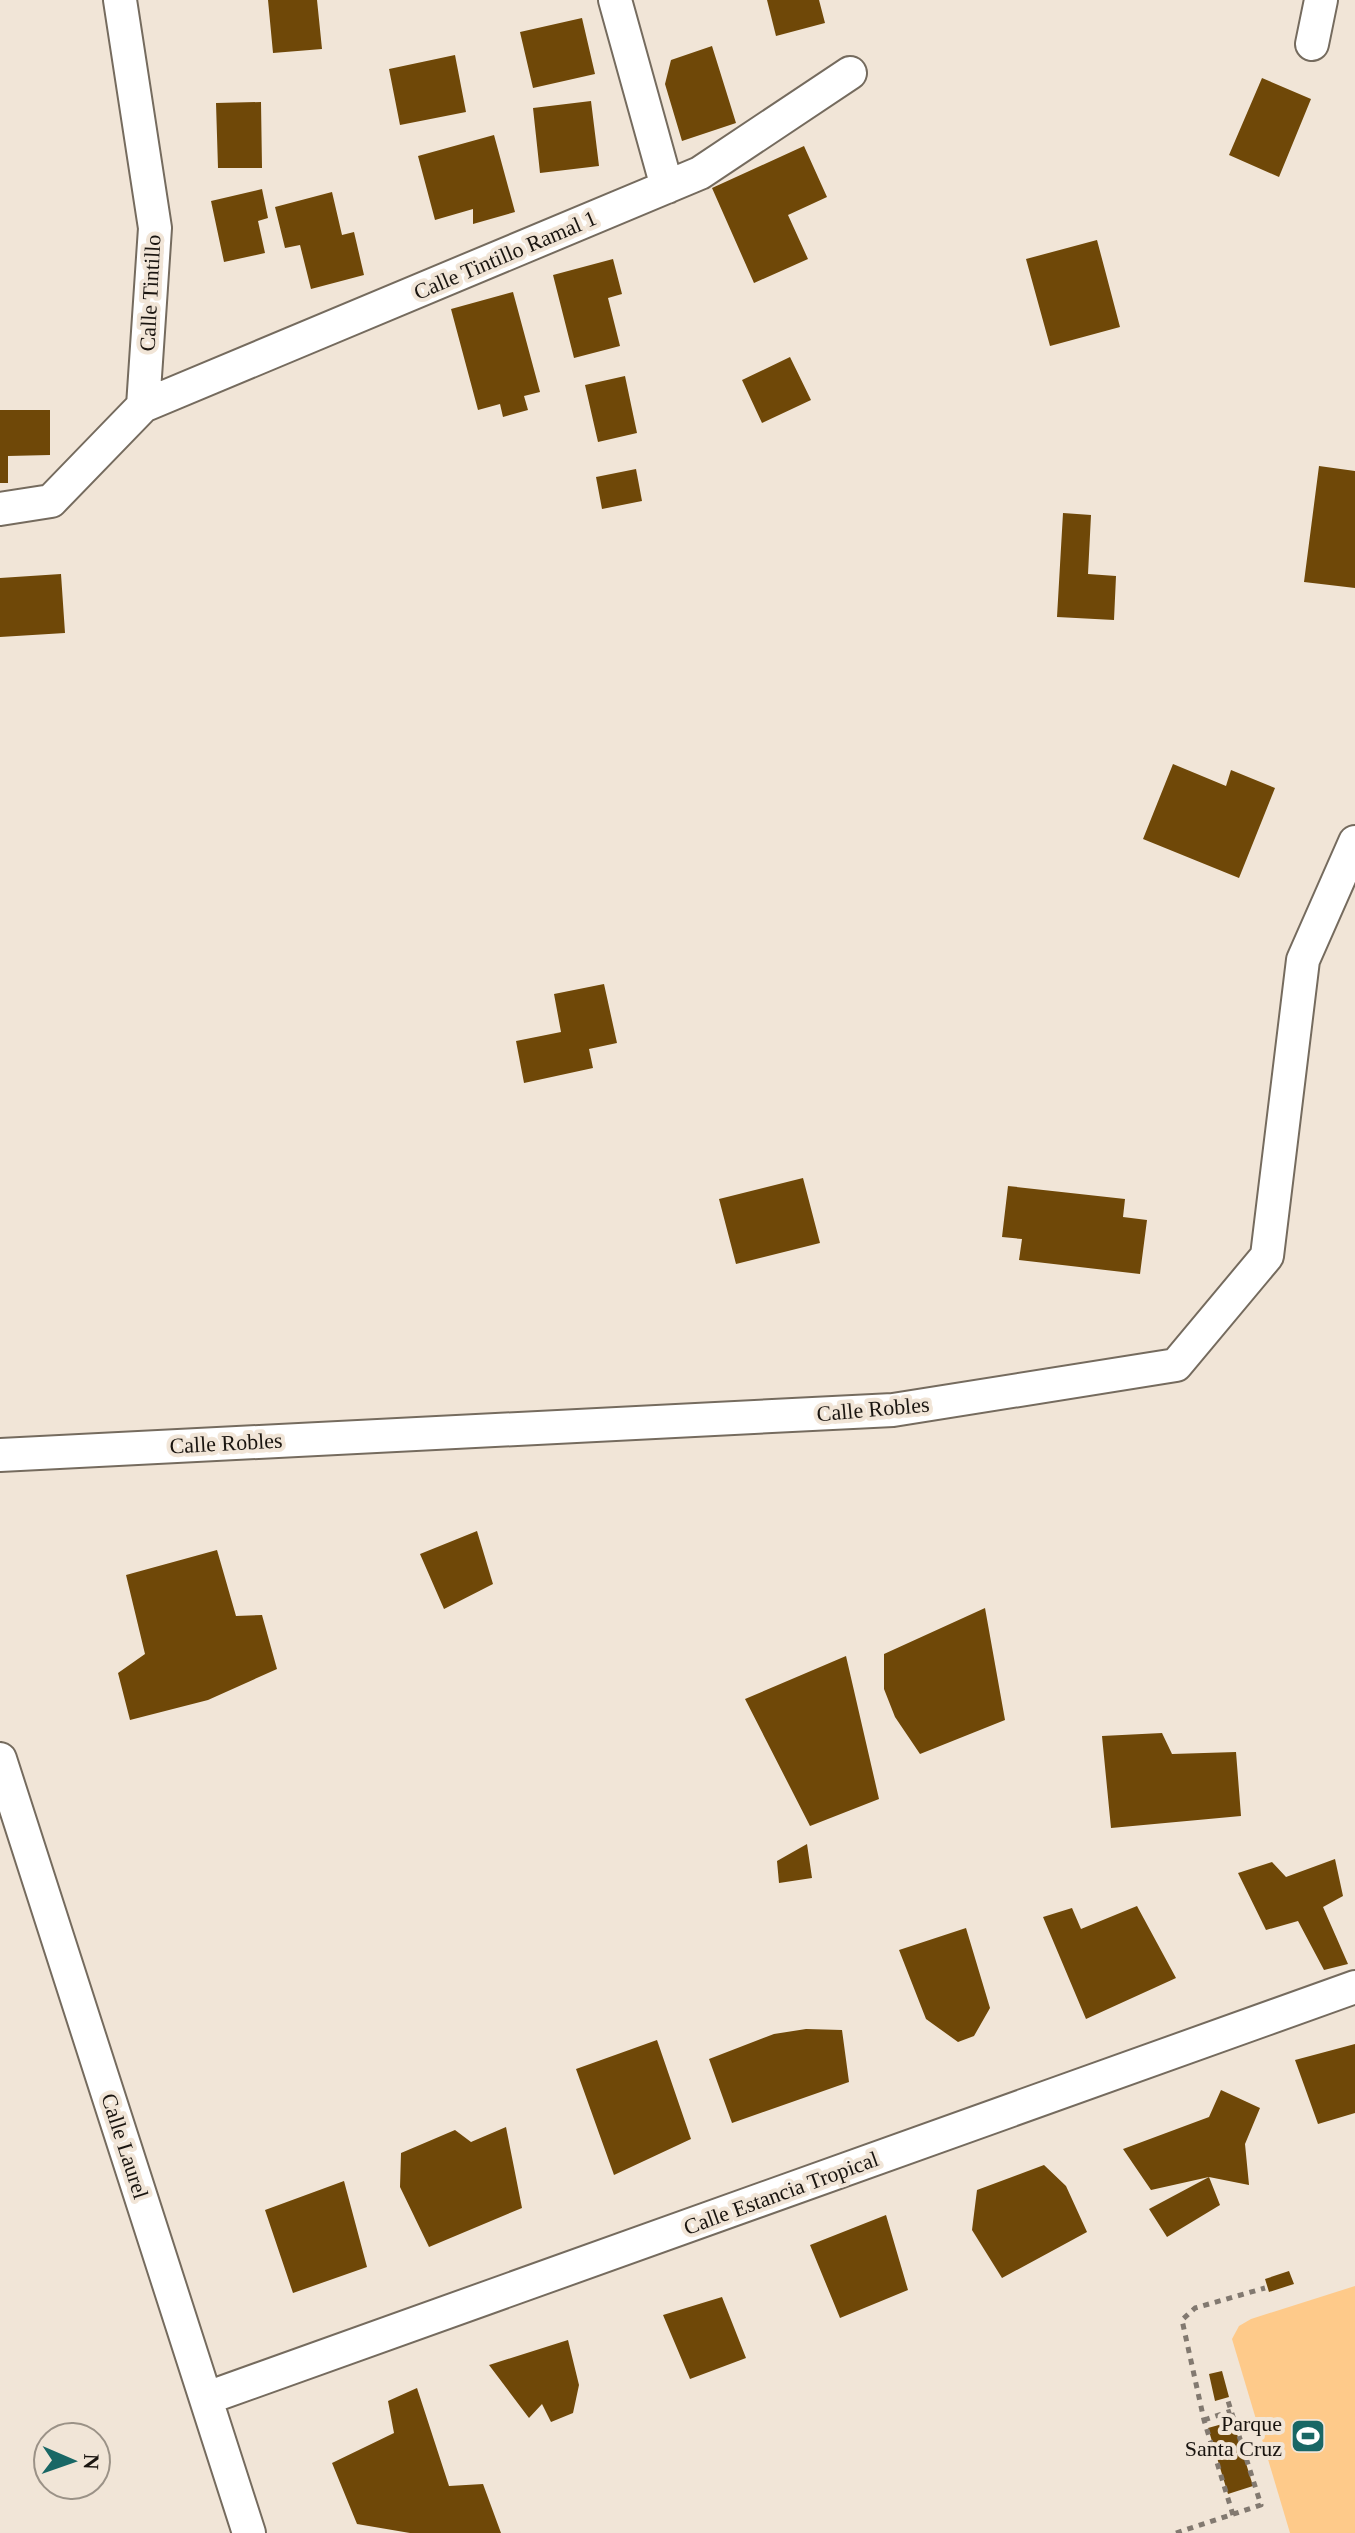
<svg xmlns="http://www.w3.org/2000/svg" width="1355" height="2533" font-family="'Times New Roman',serif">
<rect width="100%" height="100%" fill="#f1e5d7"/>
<path fill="#feca8a" d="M1355 2286V2533H1290L1232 2339 1239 2326 1251 2319Z"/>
<path fill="#6f4808" d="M268 0H317L322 49 273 53Z
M767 0H819L825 23 776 36Z
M582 18 595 74 533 88 520 32Z
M712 46 736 123 682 141 665 84 671 60Z
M455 55 466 112 400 125 389 69Z
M1262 78 1311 99 1279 177 1229 155Z
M591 101 599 166 540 173 533 108Z
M261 102 262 168H218L216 103Z
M494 135 515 212 473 224V209L435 220 418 156Z
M804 146 827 197 788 215 808 259 754 283 712 188Z
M262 189 268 218 258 221 265 253 224 262 211 201Z
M332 192 342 235 354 232 364 275 311 289 300 245 285 248 275 207Z
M1097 240 1120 327 1050 346 1026 259Z
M613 259 622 294 608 298 620 346 574 358 553 275Z
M513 292 540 392 524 396 528 410 503 417 500 404 478 410 451 309Z
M790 357 811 400 762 423 742 380Z
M625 376 637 433 598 442 585 385Z
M0 410H50V455L8 456V483H0Z
M1319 466 1355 471V588L1304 582Z
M636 469 642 501 602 509 596 477Z
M1063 513 1091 515 1088 574 1116 576 1114 620 1057 617Z
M61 574 65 633 0 637V578Z
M1173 764 1226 786 1231 770 1275 788 1239 878 1143 839Z
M604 984 617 1043 589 1049 593 1068 524 1083 516 1041 561 1032 554 994Z
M803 1178 820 1243 736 1264 719 1199Z
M1008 1186 1125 1199 1123 1217 1147 1220 1140 1274 1019 1260 1022 1239 1002 1237Z
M477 1531 493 1584 444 1609 420 1554Z
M217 1550 236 1616 262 1615 277 1669 208 1700 130 1720 118 1673 145 1654 126 1575Z
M985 1608 1005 1720 920 1754 895 1717 884 1689V1654Z
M846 1656 879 1799 810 1826 745 1699Z
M1162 1733 1172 1754 1236 1752 1241 1816 1111 1828 1102 1736Z
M807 1844 812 1878 779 1883 777 1861Z
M1335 1859 1343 1896 1323 1907 1348 1964 1324 1970 1298 1921 1266 1930 1238 1873 1272 1862 1286 1877Z
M1137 1906 1176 1978 1086 2019 1043 1917 1072 1908 1081 1929Z
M966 1928 990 2008 974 2036 958 2042 926 2019 899 1950Z
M806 2029 842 2030 849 2082 732 2123 709 2059 774 2034Z
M657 2040 691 2139 614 2175 576 2069Z
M1355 2044V2113L1318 2124 1295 2060Z
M1221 2090 1260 2108 1245 2144 1249 2185 1209 2177 1220 2205 1167 2237 1149 2209 1209 2177 1151 2190 1123 2149 1209 2117Z
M506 2127 522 2208 429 2247 400 2187 401 2153 455 2130 471 2142Z
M1044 2165 1066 2186 1087 2232 1002 2278 972 2230 977 2190Z
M344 2181 367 2267 293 2293 265 2210Z
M886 2215 908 2290 840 2318 810 2245Z
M1289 2271 1294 2284 1269 2292 1265 2279Z
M722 2297 746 2358 690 2379 663 2315Z
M568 2340 579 2385 573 2413 551 2422 542 2404 529 2418 489 2365Z
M1222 2371 1229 2397 1215 2401 1209 2374Z
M417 2388 449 2486 483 2484 501 2533H410L357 2524 332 2463 394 2433 388 2401Z
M1233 2421 1253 2486 1228 2494 1208 2428Z"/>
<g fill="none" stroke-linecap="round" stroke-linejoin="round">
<g stroke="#756b5e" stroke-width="36">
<path id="street" d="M615 0 667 187
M1312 44 1321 0
M143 406 700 173 850 73
M0 509 51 501 143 406 155 228 120 0
M0 1455 893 1410 1176 1365 1267 1256 1303 960 1355 842
M0 1759 249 2533
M207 2398 1355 1987"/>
</g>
<path stroke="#827970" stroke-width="5" stroke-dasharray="6 6" stroke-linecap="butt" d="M1204 2420 1231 2411
M1233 2515 1204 2420 1182 2320 1195 2308 1265 2288
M1176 2533 1261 2505 1228 2401"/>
<use href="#street" stroke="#fff" stroke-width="32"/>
</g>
<defs>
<g id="stadium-square" transform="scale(1.8)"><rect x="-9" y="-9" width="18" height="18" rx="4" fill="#196765" stroke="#f1e5d7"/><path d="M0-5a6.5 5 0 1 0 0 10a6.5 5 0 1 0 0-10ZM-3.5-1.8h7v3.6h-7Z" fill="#fff"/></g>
</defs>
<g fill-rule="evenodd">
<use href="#stadium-square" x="1308" y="2436"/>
</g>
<g text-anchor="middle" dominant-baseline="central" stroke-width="8" stroke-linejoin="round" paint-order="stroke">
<g font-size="22" fill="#1a1510" stroke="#f1e5d7">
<text transform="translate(505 255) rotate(-23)">Calle Tintillo Ramal 1</text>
<text transform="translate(150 293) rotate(-87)">Calle Tintillo</text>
<text transform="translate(873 1409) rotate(-5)">Calle Robles</text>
<text transform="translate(226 1443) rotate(-3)">Calle Robles</text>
<text transform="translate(125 2146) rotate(72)">Calle Laurel</text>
<text transform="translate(781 2193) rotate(-20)">Calle Estancia Tropical</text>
</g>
<g font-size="22" fill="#1a1510" stroke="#f1e5d7" text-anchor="end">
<text x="1282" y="2423">Parque<tspan x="1282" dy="25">Santa Cruz</tspan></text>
</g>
</g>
<g transform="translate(72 2461) rotate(92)"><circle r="38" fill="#f1e5d7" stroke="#9b9287" stroke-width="2"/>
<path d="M0-6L14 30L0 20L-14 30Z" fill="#196765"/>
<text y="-12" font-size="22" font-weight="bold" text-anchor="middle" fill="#1a1510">N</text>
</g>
</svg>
